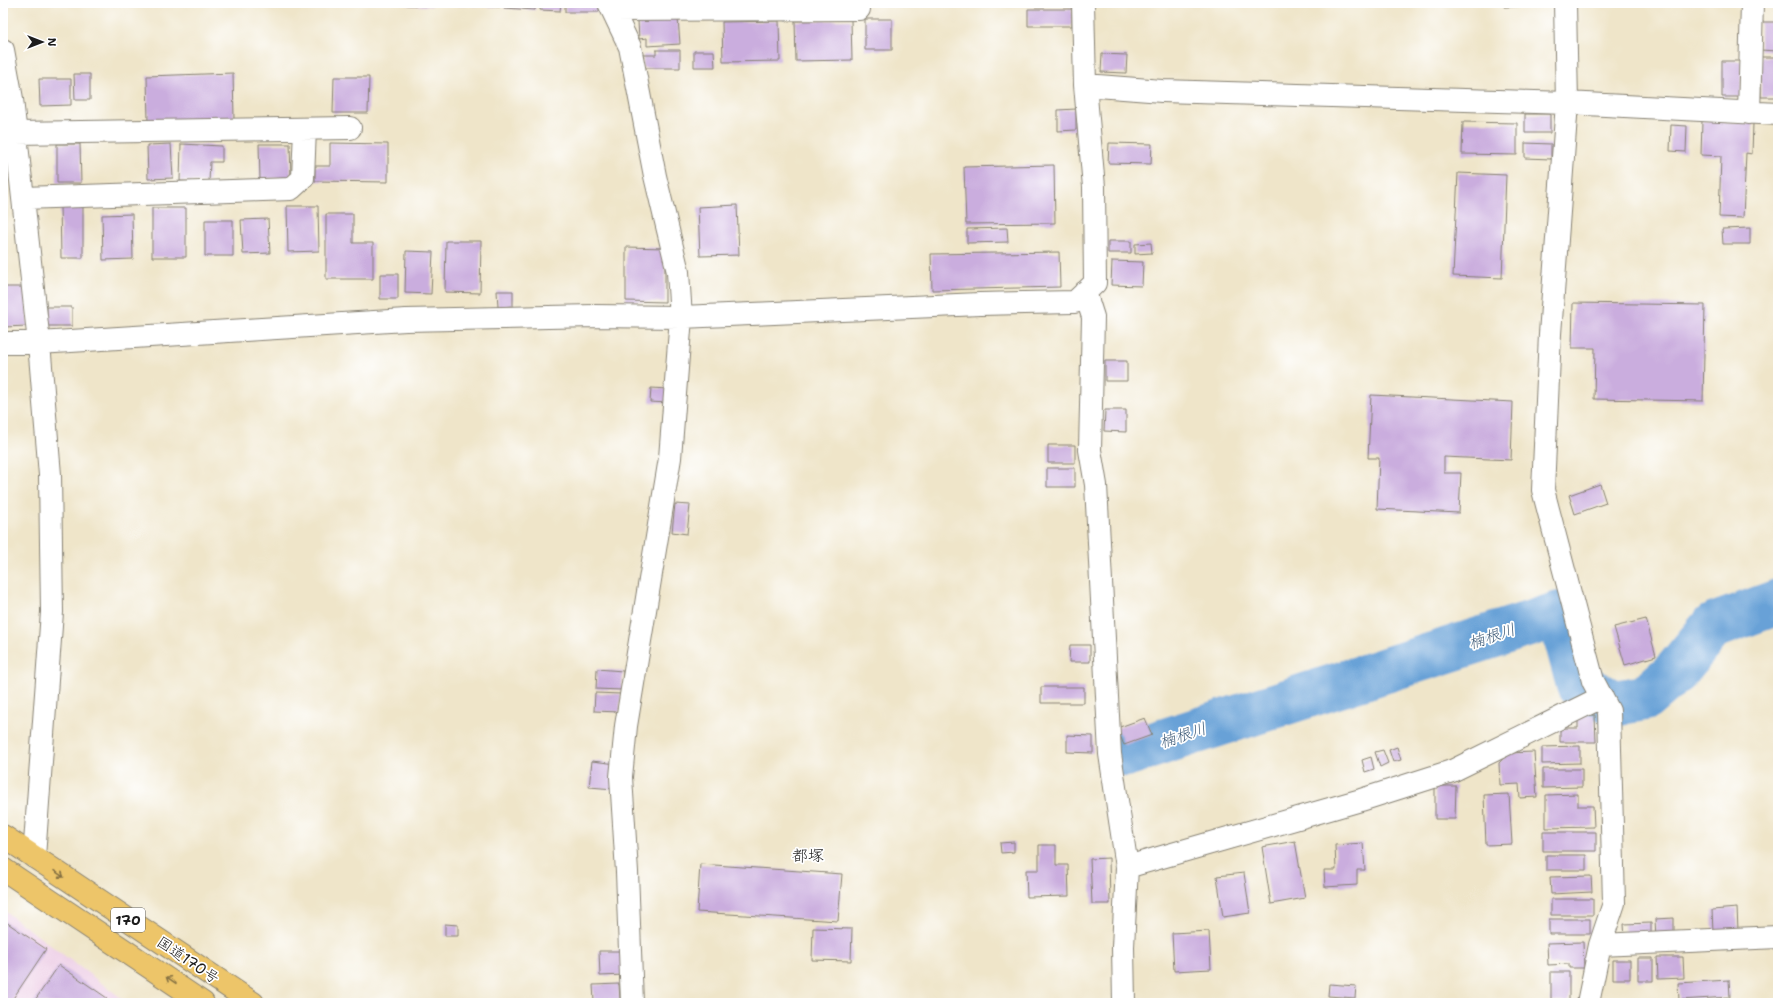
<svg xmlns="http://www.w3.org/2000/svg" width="1781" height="1006" font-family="'Shantell Sans','Klee One',sans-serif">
<rect width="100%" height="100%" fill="#fff"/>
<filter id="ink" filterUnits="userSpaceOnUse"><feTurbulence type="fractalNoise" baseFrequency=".025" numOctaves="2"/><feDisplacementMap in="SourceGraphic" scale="8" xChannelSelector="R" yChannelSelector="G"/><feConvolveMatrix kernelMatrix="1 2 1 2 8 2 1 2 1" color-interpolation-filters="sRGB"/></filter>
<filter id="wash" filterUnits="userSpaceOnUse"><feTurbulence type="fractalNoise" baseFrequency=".012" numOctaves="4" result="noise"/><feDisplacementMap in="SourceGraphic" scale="16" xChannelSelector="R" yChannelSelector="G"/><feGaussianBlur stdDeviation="0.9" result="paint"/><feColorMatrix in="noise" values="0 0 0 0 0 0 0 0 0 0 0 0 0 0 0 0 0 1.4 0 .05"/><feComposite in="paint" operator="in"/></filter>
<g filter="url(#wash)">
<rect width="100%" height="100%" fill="#efe5c9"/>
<path fill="#eed0e7" d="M3 910 128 1003H3Z"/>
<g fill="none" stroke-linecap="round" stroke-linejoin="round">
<path stroke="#68a1d7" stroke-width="46" d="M1125 754 1560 614 1579 685 1614 703 1645 698 1676 671 1713 626 1778 602"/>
</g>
<g id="blocks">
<path fill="#caadde" d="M407 3H432V6L407 5Z
M437 3H467V6L437 5Z
M472 3H500V7L472 6Z
M505 3H536L535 10 504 8Z
M540 3H561L560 11 540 10Z
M565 3H599V12H565Z
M1504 3H1538V6L1504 7Z
M1028 9H1072V26H1028Z
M678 18 680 44 647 46V38L639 39 638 21Z
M865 19H892V50H865Z
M851 20 852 60 796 61 795 21Z
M779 21 780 61 723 62 722 22Z
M1760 22H1778V51L1760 50Z
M656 50H680V68H643V55H656Z
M694 51H714L715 67H694Z
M1102 54 1127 55 1126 73 1101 72Z
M1761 57H1778V97H1761Z
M1722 61H1741V97H1722Z
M233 73 234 119 148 122 147 76Z
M74 74H90V100H75Z
M334 77H369L368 113H333Z
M39 79H71V105L40 106Z
M1076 109V130L1058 131V110Z
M1525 114H1550V133H1525Z
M1702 121 1753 123 1752 154 1746 153 1743 218 1719 217 1721 156 1701 155Z
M1463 122 1517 123V155L1462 154Z
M1671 125 1687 126 1686 152 1670 151Z
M3 126H10V149H3Z
M330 143 388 144V182L315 181V166H330Z
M1109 143 1152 144 1151 164 1108 163Z
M1525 143 1551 144V159L1525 158Z
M57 144H80L81 183H57Z
M171 144 173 178 148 179 147 145Z
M181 144 222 146V162H210L209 182 180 181Z
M259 144H290L291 178 260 179Z
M1054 165 1055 223 966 224 964 167Z
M1458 173 1506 175 1502 278 1453 276Z
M60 204H83V258H61Z
M737 205 739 255 700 256 698 207Z
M287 206H318L319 251 288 252Z
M152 208H186V257H152Z
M132 214 133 259 103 260 102 215Z
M326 214H353V243H373V279H326Z
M268 219 270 253 243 254 241 220Z
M205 220H233V256H205Z
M1007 228 1008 242 967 243V229Z
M1750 228V244H1723L1722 229Z
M446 241H481L480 293 445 292Z
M1108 241H1131V253H1108Z
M1151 243 1152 253 1135 254V244Z
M626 247 665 248V302L626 301Z
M406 251 433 252 431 294 405 293Z
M1059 252 1060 287 932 290 931 254Z
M1112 261 1143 262 1142 286 1111 285Z
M380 274H398V299H380Z
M3 287H27L28 326 3 327Z
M497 291H513V306L498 307Z
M1573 303 1705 305 1703 401 1594 399 1595 348H1572Z
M47 307H72V326H47Z
M1105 361H1127V381H1105Z
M651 388 668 389V403L650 402Z
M1371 395 1513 402 1511 460 1444 457V473H1461L1459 513 1377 509 1379 458H1368Z
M1105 410H1126V432L1104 431Z
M1048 445H1075V463H1048Z
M1047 468H1075V487H1047Z
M1600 484 1606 503 1575 514 1569 495Z
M675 504 690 505 687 534 672 532Z
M1646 619 1656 656 1625 665 1614 627Z
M1070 645H1090V662H1069Z
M597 669 623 671 622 690 596 689Z
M1041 687H1084V703H1041Z
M595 693 621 694 620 712 594 711Z
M1595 715 1596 742H1560V728H1578V716Z
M1145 718 1152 735 1124 745 1117 728Z
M1067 735 1093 736V753L1067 752Z
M1580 746V763L1542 764V747Z
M1397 747 1401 760 1393 762 1389 750Z
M1383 750 1388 763 1380 767 1375 752Z
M1534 752 1537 797 1520 798 1519 784 1500 785 1499 763 1508 753Z
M1371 757 1374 769 1365 772 1362 760Z
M592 761 617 764 614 789 589 787Z
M1543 769H1582V787L1543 788Z
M1435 786H1456L1455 819H1435Z
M1509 794 1512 844 1486 845 1484 795Z
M1578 794V806H1593L1594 827 1546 828V795Z
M1543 832H1596V851H1543Z
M1295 841 1305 898 1271 904 1262 847Z
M1014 842V852L1001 853 1000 843Z
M1363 843 1365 870H1357V885L1325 887 1324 870H1336L1335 845Z
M1039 845H1056V865H1068L1069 896 1027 897 1026 870H1039Z
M1546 855H1586V870H1546Z
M1109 858 1110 904H1092L1090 859Z
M700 864 842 874 838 921 697 912Z
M1244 873 1250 913 1223 917 1217 876Z
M1591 876 1592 892 1551 894 1550 877Z
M1551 899H1593V915H1551Z
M1737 908 1738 930 1713 931 1712 910Z
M1674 918V938L1656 939 1655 919Z
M1549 919H1590V934H1549Z
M3 920 46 949 10 1003H3Z
M1651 923V940H1625L1624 924Z
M445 924 458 925V936H445Z
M813 928 852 929 851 961 812 960Z
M1209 931 1211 969 1174 971 1172 933Z
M1583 942 1584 968H1569V964L1548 965 1547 943Z
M599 951H623L624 975 600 976Z
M1657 957H1683L1684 978 1658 979Z
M1638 958H1653V981H1638Z
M1613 960H1630V979H1613Z
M59 965 107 998 103 1003H33Z
M1551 972H1569V1002H1551Z
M1729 980 1730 997 1679 1000 1678 983Z
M619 984 620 1000 594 1002 593 985Z
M1329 984 1356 986 1355 998 1328 996Z"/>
</g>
</g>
<g filter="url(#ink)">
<use href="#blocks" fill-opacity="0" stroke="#868072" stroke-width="1"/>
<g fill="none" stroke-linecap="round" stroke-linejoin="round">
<g stroke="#868072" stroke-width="24">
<path id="minor" d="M609 3 630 47 655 176 678 272 681 317 670 458 626 726 621 777 627 872 632 1003
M1565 3 1567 103 1550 334 1543 490 1593 681 1609 711 1614 903 1600 945 1588 1003
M613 10 859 9
M3 50 12 99
M1085 85 1162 91 1567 103 1778 114
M3 99H12L39 343 50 475 52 612 34 857
M1749 113 1752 3
M16 133 350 128
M23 198 291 189 303 178 305 129
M1085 292 1093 317 1090 450 1096 485 1110 754 1127 867 1123 947 1124 1003
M3 343H39L406 320 594 316 681 317 980 304 1075 302 1095 283 1094 187 1085 85 1083 3
M1127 867 1361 800 1452 771 1602 697
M1600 945 1778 937"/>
</g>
<g stroke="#868072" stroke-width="24">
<path id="highway" d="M3 836 253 1003
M3 869 203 1003"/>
</g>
<use href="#minor" stroke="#fff" stroke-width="22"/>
<use href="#highway" stroke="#edc569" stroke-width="22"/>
</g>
<defs><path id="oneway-shaft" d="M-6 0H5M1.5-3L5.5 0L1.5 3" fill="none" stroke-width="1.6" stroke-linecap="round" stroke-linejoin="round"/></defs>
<g stroke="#847042">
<use href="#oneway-shaft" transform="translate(59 874) rotate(34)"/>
<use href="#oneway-shaft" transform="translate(171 980) rotate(-146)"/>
</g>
</g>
<g text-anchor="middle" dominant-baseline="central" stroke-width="3.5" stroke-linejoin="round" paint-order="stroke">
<rect fill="#fff" stroke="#606060" stroke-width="1" x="111" y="908" width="34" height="24" rx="3"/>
<g font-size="14" font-weight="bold" fill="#1c1c1c">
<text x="128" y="920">170</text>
</g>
<g font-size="15" fill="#1c1c1c" stroke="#fff">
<text transform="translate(188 960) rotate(34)">国道170号</text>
</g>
<g font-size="16" font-style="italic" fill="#425e7a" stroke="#fff">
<text transform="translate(1492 636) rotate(-18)">楠根川</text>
<text transform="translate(1183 735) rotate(-18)">楠根川</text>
</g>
<g font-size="16" fill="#1c1c1c" stroke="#fff">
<text x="808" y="855">都塚</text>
</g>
</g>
<rect width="1781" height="1006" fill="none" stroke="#fff" stroke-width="16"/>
<g transform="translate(42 42) rotate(90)" stroke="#ffffff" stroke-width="3" paint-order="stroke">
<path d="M0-3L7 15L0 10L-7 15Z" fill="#1c1c1c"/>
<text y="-6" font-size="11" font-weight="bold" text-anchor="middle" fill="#1c1c1c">N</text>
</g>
</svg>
